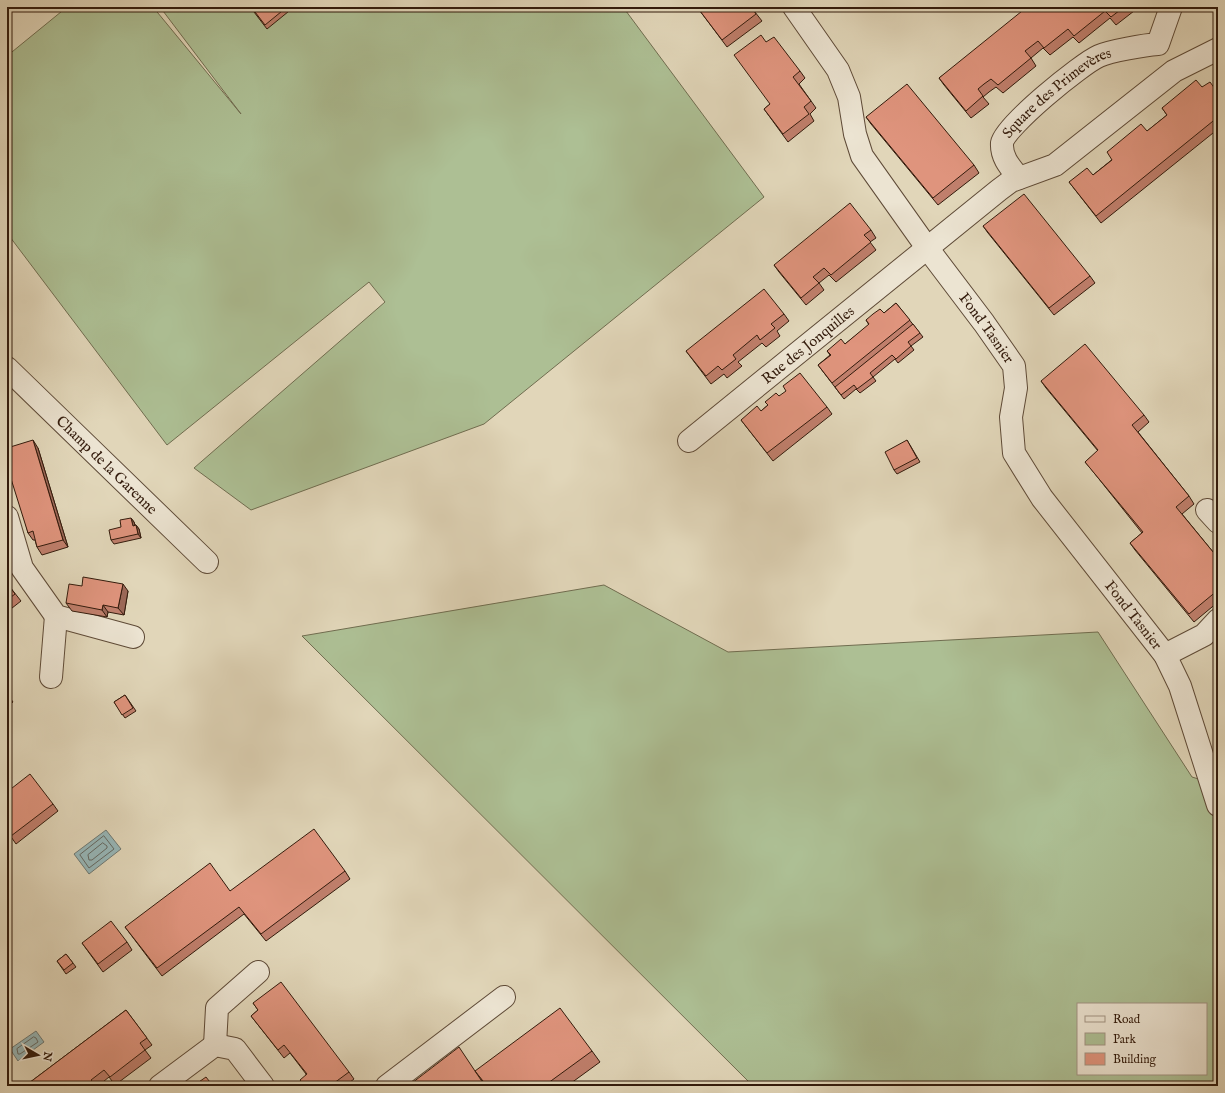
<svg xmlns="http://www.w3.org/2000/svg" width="1225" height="1093" font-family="'IM FELL English',serif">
<rect width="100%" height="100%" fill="#e1d6b9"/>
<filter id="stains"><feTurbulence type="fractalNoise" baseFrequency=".005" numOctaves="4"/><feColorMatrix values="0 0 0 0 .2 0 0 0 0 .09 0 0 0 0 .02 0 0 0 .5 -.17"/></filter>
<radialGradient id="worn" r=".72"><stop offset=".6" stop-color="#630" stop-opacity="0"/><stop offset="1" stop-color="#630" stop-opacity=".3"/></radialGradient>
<path fill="#adbf94" stroke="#706d50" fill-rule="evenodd" d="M67 7H153L241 114 160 7H623L764 197 484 424 251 510 194 468 385 302 369 282 167 445 7 233V56Z
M604 585 728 652 1098 632 1192 777 1218 785V1086H753L302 636ZM1078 1004H1206V1074H1078Z"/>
<path fill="#97b7b8" stroke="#6f7973" d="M106 830 121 849 89 874 74 854Z
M36 1031 44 1042 18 1061 10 1049Z"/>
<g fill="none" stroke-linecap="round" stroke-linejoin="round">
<path stroke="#656962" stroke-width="1" d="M104 836 114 849 89 868 80 855Z
M103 843 107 846V848L92 860H89L88 855Z
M34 1037 36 1038 38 1042 20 1054H18L17 1049Z"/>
<g stroke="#5e4a37" stroke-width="24">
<g id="minor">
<path id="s1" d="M794 7 838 70 849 97 855 134 862 156 928 249 984 323 1014 366 1016 388 1011 417 1014 453 1042 498 1165 655 1180 686 1218 805"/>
<path id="s2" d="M1019 178C1011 168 1001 158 1002 143 1005 126 1081 64 1099 56 1110 51 1145 45 1158 44L1171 7"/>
<path id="s3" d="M7 368 207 562"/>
<path id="s4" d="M689 441 999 190 1011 181 1055 165 1174 71 1218 49"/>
<path d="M1207 510 1218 522"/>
<path d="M7 517 22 568 56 616 133 637"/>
<path d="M1165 655 1204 635 1218 620"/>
<path d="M51 677 56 616"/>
<path d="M215 1045 217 1008 258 972"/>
<path d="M160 1086 215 1045 235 1049 263 1086"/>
<path d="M387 1086 504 997"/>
</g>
</g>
<use href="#minor" stroke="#ece4d2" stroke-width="22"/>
</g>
<path fill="#c07f6c" stroke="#331b0c" d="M253 7H294L267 29 254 12Z
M697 7H751L762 21 727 47Z
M1041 7H1131L1134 11 1116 25 1110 18 1079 43 1073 37 1050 55 1043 48 1031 58 1036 66 1003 93 996 87 989 92 983 97 989 104 971 118 944 85 939 78Z
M766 42 800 71 805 78 799 84 816 108 810 114 814 121 788 142 764 109 770 104Z
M1202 87 1218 93V129L1101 223 1069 182 1093 175 1167 115 1162 108Z
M866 117 974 165 979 173 938 205 871 124Z
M983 226 1090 276 1095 283 1054 315 988 233Z
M871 230 876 238 870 242 876 250 836 282 829 275 819 283 824 290 806 305 779 272 774 265Z
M896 303 923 337 911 346 914 350 898 363 895 359 873 377 876 381 860 393 856 389 844 399 818 365 830 355 827 351 845 344 869 325 866 320 884 313Z
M784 314 789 321 777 331 780 336 766 347 762 343 738 362 742 366 727 378 724 374 711 384 686 351Z
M1041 381 1144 415 1149 422 1138 432 1189 496 1194 504 1182 514 1218 558V602L1194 622 1135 550 1130 543 1142 533 1091 469 1085 462 1098 451 1046 388Z
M779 396 827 407 832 414 773 461 741 420 761 411 768 405 765 402Z
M907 440 920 462 897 474 894 470Z
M38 448 68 547 42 555 37 547 35 540H33L28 533 11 463Z
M131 518 134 522 135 525H136L139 529 141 538 114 544 111 540Z
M7 580 11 586 10 587 21 601 7 612Z
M82 586 128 591 124 615 108 612 107 617 72 611 66 603Z
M7 694 13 702 7 707Z
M125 695 136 711 125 718 114 702Z
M7 792 53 804 58 811 16 844 7 831Z
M345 871 350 879 266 941 244 914 162 976 125 927 230 891Z
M127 942 132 950 103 972 82 943Z
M66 954 76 967 66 974 57 961Z
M253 1003 349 1072 354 1079 345 1086H305L306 1074 290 1053 284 1058 251 1016 258 1010Z
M126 1010 152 1045 145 1050 151 1058 115 1085 109 1077 98 1086H25Z
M7 1017 9 1020 7 1022Z
M592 1051 600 1062 567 1086H486L476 1071Z"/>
<path fill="#9c6858" stroke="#331b0c" d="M33 440 38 448 68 547 63 540Z
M131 518 134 522 136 529 133 526Z
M136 525 139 529 141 538 138 534Z
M123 584 128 591 124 615 118 608Z
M103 605 108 612 107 617 102 610Z"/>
<path fill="#df947d" stroke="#331b0c" d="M253 7H287L265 25 252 8Z
M697 7H751L756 14 722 40Z
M1027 7H1124L1111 17 1105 11 1074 36 1068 29 1044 48 1038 41 1025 51 1031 58 998 85 991 79 984 84 978 89 983 96 966 111 939 78Z
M761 35 766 42 774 37 800 71 793 77 811 101 804 107 809 114 783 134 764 109 770 104 734 55Z
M1196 80 1202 87 1210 82 1218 93V117L1096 216 1069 182 1087 168 1093 175 1112 160 1107 152 1141 124 1147 131 1167 115 1162 108Z
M907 84 974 165 933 198 866 117Z
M1024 194 1090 276 1049 308 983 226Z
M850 203 871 230 864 235 871 242 831 275 824 268 813 277 819 283 801 298 774 265Z
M764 289 784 314 771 324 775 328 760 340 757 335 733 355 736 359 722 370 718 366 706 376 686 351Z
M896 303 910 320 832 383 818 365 831 355 827 351 841 339 845 344 869 324 866 320 873 314 880 309 884 313Z
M913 324 920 333 908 342 911 346 896 359 892 355 870 373 873 377 857 389 854 385 841 395 835 387Z
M1085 344 1144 415 1132 425 1189 496 1176 507 1218 558V590L1189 614 1130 543 1143 532 1085 462 1098 450 1041 381Z
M800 373 827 407 767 453 741 420 757 406 761 411 768 405 765 402 776 393 779 396 786 391 783 386Z
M33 440 63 540 37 547 33 531 28 533 7 466V464L11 463 7 448Z
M907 440 917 458 894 470 885 452Z
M131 518 133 526 136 525 138 534 111 540 109 530 121 527 120 520Z
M83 577 123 584 118 608 103 605 102 610 66 603 69 584 82 586Z
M7 583 15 594 7 600Z
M125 695 133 708 122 715 114 702Z
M30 774 53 804 11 836 7 831V792Z
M314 829 345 871 261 934 239 907 157 968 125 927 210 863 230 891Z
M111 921 127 942 98 964 82 943Z
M66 954 73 963 64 970 57 961Z
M281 982 349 1072 330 1086H305L300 1080 307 1074 284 1045 278 1050 251 1016 258 1010 253 1003Z
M560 1008 592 1051 544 1086H487L475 1071Z
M126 1010 147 1038 140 1043 145 1050 110 1077 104 1070 91 1080 96 1086H25Z
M459 1047 485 1086H408Z
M206 1077 213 1086H193Z
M708 1083 711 1086H705Z"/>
<g text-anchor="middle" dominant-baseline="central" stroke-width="4" stroke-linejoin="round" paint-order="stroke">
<g font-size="15" fill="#331b0c" stroke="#ece4d2">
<text stroke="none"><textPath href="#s2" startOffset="116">Square des Primevères</textPath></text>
<text stroke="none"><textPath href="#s1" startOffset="379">Fond Tasnier</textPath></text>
<text stroke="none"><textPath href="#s4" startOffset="153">Rue des Jonquilles</textPath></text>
<text stroke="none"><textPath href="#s3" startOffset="139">Champ de la Garenne</textPath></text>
<text stroke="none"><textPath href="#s1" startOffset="715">Fond Tasnier</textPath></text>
</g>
</g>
<rect width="1225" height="1093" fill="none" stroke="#e1d6b9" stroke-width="24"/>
<rect x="8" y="8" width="1209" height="1077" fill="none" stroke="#331b0c" stroke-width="2"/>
<rect x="12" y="12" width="1201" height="1069" fill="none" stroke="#331b0c"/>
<rect x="1077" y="1003" width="130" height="72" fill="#ece4d2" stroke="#a29483"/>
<rect x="1085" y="1016" width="20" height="6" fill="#ece4d2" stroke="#a29483"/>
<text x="1113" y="1023" font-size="12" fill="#331b0c">Road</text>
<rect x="1085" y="1033" width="20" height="12" fill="#adbf94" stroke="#a29483"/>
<text x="1113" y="1043" font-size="12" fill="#331b0c">Park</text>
<rect x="1085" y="1053" width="20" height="12" fill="#df947d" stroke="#a29483"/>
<text x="1113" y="1063" font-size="12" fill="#331b0c">Building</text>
<g transform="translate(38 1055) rotate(99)" stroke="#ece4d2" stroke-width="3" paint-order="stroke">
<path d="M0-3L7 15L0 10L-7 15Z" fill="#331b0c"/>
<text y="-6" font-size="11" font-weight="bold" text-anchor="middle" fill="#331b0c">N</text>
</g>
<rect width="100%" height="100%" filter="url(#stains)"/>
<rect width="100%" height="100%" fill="url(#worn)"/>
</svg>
